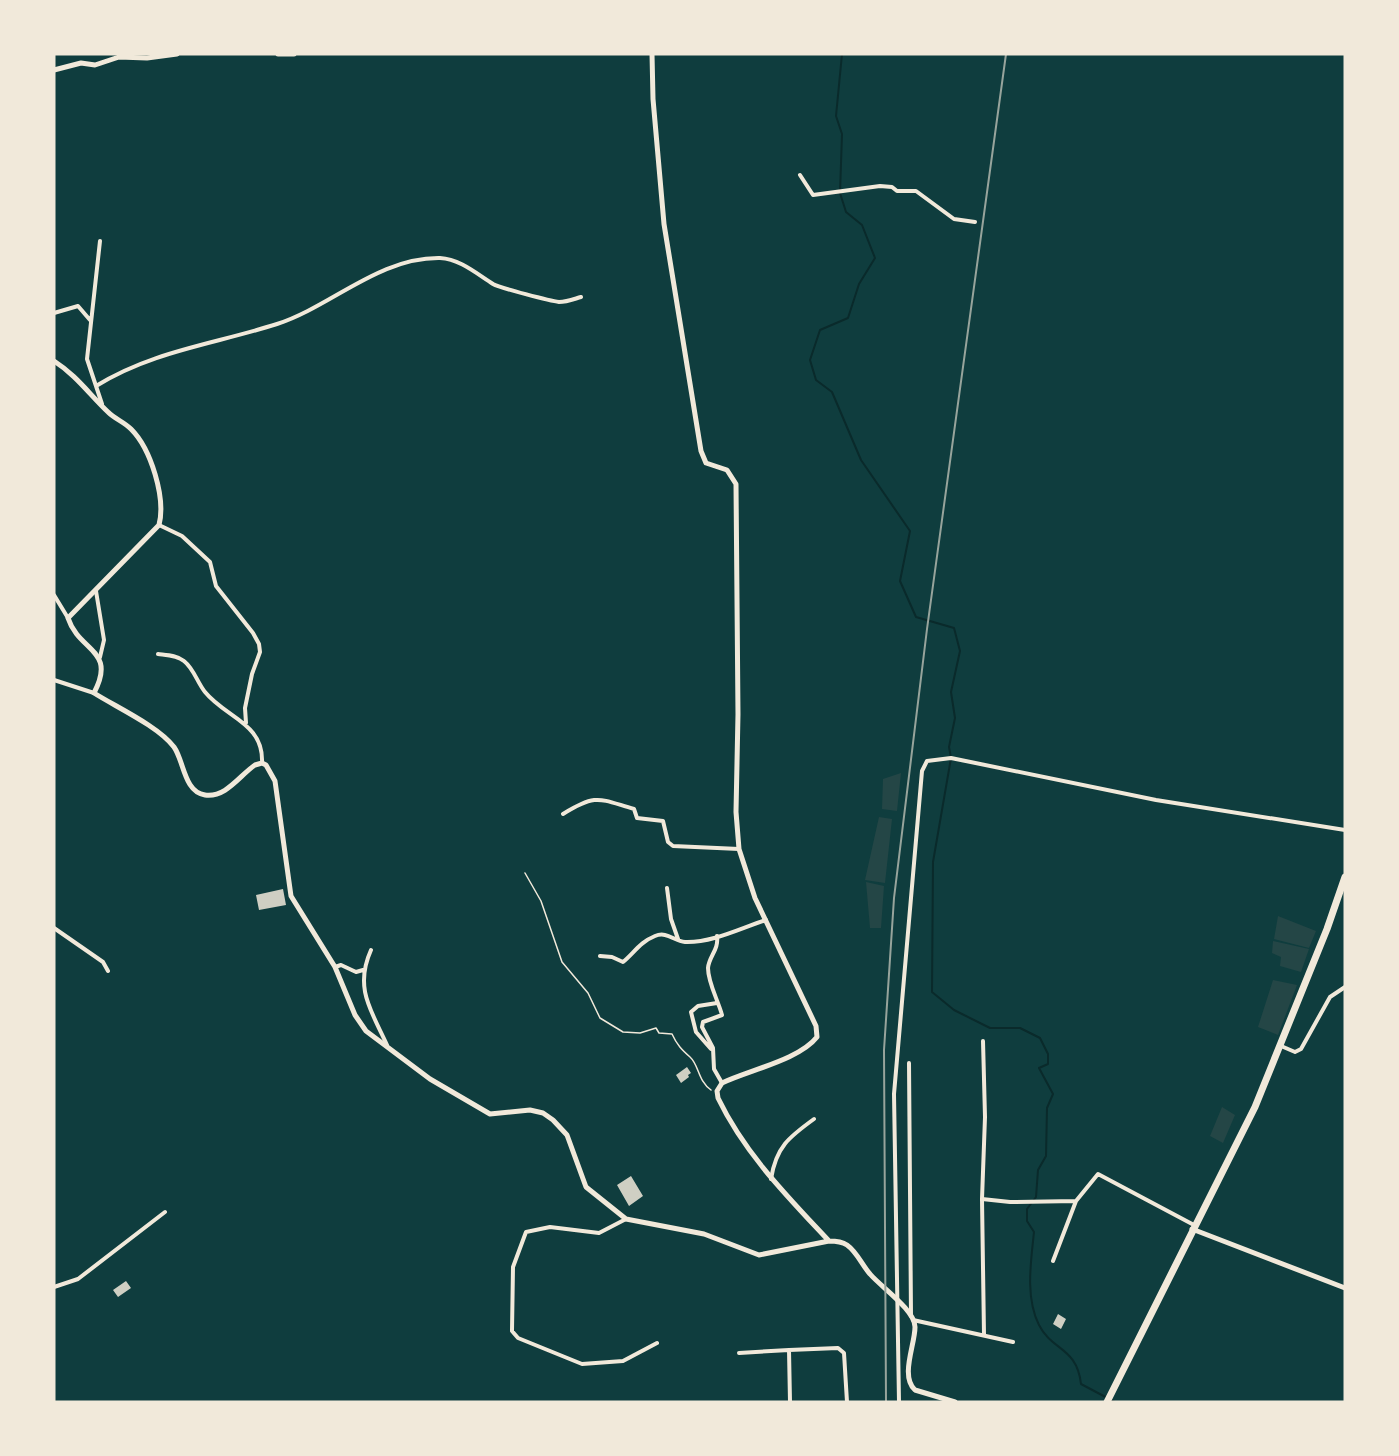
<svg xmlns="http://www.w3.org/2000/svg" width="1399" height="1456" font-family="'Source Serif 4',serif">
<rect width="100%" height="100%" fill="#0f3d3e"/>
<path fill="#244646" d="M901 773 897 811 882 809 883 779Z
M879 817 892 819 885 883 865 880Z
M866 882 884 886 881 928H870Z
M1278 916 1316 931 1309 948 1274 939Z
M1273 941 1309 949 1301 972 1280 966 1281 957 1272 953Z
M1273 980 1297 985 1278 1035 1258 1027Z
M1222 1107 1235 1115 1223 1143 1210 1136Z"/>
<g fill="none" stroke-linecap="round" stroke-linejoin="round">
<path stroke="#0a2a2b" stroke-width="2" d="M842 54 836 116 842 134 840 193 846 212 862 225 875 258 859 284 848 318 820 330 810 360 816 380 832 392 861 460 910 531 900 581 916 617 954 628 960 651 951 692 955 718 949 747 951 758 933 862 932 992 954 1010 990 1028H1020L1040 1038 1048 1054V1064L1039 1068 1053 1094 1047 1108 1046 1156 1038 1170 1036 1197 1027 1209V1221L1034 1232C1031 1261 1025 1297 1039 1325 1052 1351 1077 1347 1081 1384L1115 1402"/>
</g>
<path fill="#cfcfc3" d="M283 889 286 905 259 910 256 895Z
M687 1067 691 1073 688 1075 689 1077 681 1083 676 1075Z
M631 1176 643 1196 629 1206 617 1185Z
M126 1281 131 1288 118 1297 113 1290Z
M1058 1314 1066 1319 1061 1329 1053 1324Z"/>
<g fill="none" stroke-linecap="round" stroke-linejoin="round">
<path stroke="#f1e9da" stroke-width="1.5" d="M525 873 541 901 562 962 588 993 600 1018 623 1032 640 1033 656 1028 659 1033 672 1034C677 1045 682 1050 690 1057 699 1065 698 1081 711 1090"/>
<path stroke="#f1e9da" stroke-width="4" d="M800 175 813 195 880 186 892 187 897 191H916L954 219 975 222
M100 241 87 359 102 404
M54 313 78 306 90 320
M96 386C152 351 215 344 277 324 332 306 379 257 440 258 460 259 477 274 493 284 500 288 551 301 559 302 567 302 574 299 581 297
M159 525 182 536 210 562 216 586 253 633 259 644 260 652 252 674 245 708 246 723
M96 591 104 640 100 657
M54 595 68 618
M158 654C166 655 177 655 184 661 194 669 197 682 205 692 226 718 264 723 262 763
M54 680 94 693
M563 814C597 793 599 799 634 809L637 818 663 821 668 842 673 846 739 849
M667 888 671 919 678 939
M54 928 103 962 108 971
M717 936C719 950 709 956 708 968 708 983 718 1000 722 1015L703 1022 702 1027 713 1048 714 1069 722 1083
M371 950C354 988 371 1010 387 1045
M600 956 612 957 623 962C634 953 640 942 655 936 667 931 674 941 685 942 712 943 741 928 766 920
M335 967 341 965 356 972 363 970
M983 1041 985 1117 982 1199 984 1335
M1281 1046 1295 1052 1301 1049 1330 997 1345 987
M711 1049 696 1032 691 1012 698 1006 717 1003
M909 1063 911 1316
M771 1179C776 1147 789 1137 814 1119
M982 1199 1010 1202 1076 1201
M626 1219 599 1233 550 1227 526 1232 513 1267 512 1331 518 1338 582 1364 623 1361 657 1343
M1053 1261 1076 1201 1098 1174 1194 1225
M54 1287 78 1279 165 1212
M913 1320 1013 1342
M739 1353 789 1350
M790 1402 789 1350 838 1348 844 1353 847 1402
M899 1402 894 1094 922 771 927 761 951 758 1156 800 1345 830"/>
<path stroke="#f1e9da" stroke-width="5" d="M278 54H294
M652 54 653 99 664 224 701 451 706 463 727 470 736 484 738 714 736 812 739 849 755 898 816 1026 817 1037C799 1060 749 1070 722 1083L717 1091 718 1098C745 1154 787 1196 829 1241 835 1241 841 1241 847 1245 857 1252 862 1265 870 1274 881 1287 915 1310 915 1327 915 1345 900 1376 915 1390L955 1402
M54 70 81 63 95 65 119 57 147 58 177 54
M54 361C76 375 90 395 108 412 115 419 124 422 131 429 151 449 166 498 159 525L68 618C79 652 117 649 94 693 116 707 158 726 174 747 184 761 184 792 205 795 226 798 240 775 255 765L262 763 266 765 275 781 291 896 335 967 355 1015 366 1031 430 1079 490 1114 530 1110 543 1113 553 1120 567 1135 586 1187 626 1219 704 1234 759 1255 829 1241
M1192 1229 1345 1288"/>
<path stroke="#f1e9da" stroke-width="7" d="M1107 1402 1255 1107 1327 929 1345 877"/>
<path stroke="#97a49c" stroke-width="2" d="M886 1402 884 1050 894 898 927 629 1006 54"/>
</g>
<rect width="1399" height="1456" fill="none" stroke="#f1e9da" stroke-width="111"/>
</svg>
